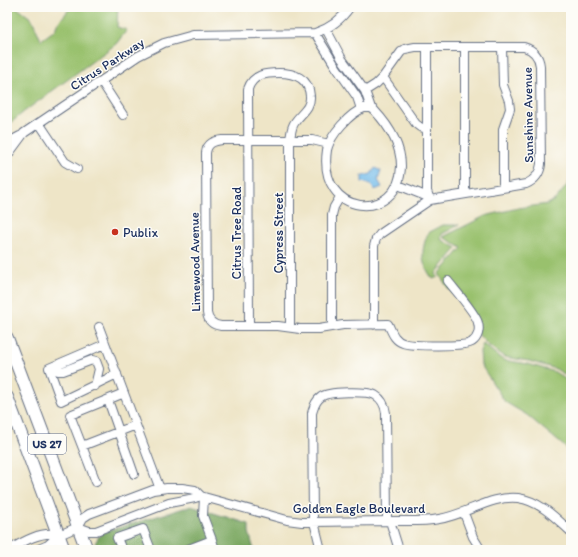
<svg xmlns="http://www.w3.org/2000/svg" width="578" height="557" font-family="Itim,sans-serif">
<rect width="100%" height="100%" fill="#fdfcf7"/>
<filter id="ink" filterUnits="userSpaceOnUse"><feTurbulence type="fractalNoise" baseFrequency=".025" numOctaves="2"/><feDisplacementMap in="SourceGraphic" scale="8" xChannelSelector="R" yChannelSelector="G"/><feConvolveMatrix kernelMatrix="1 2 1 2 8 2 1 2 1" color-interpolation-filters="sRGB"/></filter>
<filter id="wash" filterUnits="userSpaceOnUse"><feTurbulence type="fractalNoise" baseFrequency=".012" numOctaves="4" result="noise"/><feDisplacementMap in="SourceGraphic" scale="16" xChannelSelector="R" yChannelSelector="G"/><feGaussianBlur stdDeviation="0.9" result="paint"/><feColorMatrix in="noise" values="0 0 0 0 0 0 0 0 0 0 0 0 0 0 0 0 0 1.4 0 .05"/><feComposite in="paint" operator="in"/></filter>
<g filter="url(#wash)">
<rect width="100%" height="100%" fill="#eee5c7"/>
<path fill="#99c16d" stroke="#5a7866" d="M7 7H16L32 19 41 40 55 30 57 24 71 7H118L117 27 127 30 116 44 25 111 7 126Z
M571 180V379L556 369 529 361 504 357 488 345 476 332 470 313 448 288 439 274 462 248 443 237 485 216 518 208 548 204 556 199Z
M443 225H459L442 234 441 238 442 240 457 248 437 272 436 274 438 277 433 279C420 263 421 250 428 233Z
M483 344 503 360 528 364 555 372 571 383V452L527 415 505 402 481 365 480 351Z"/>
<path fill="#7aa760" stroke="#4a6b5f" d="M191 506 249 524V532L254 550H97L95 543 101 533Z"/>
<path fill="#72bbea" stroke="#4675a4" d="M375 168 381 171 378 180 382 187 375 190 371 184 362 182V176L371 174Z"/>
</g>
<g filter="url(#ink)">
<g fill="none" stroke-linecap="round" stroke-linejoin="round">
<g stroke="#656f83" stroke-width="10">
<path id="minor" d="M326 29 342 59 365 91 371 108
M315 33 336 67 357 97 361 109
M427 47V191L430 200
M465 47V194
M502 47 503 85 509 101 510 109 503 129V188
M383 77 416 124 420 127 427 129
M101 81 123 115
M365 91 376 84 383 77 401 52 405 49 415 47H524C534 50 539 56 540 66L541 164C540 174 535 180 526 184L430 200 380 234 376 239 374 246V325
M364 108H371L374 110C389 126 401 144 401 166 400 223 317 218 327 150 330 135 350 113 364 108Z
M39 123 65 162 77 169
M7 143 20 136
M329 144 312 140H222C214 141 207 143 206 153L207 313C208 321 213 325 221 326H278L300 329H319L343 325 388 324C392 332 394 340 403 343 410 346 466 347 472 342 478 338 480 330 478 323 477 315 455 290 448 281
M7 156 24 133 138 56 164 43 193 35 315 33C331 28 341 20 350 7
M398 185 428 197
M249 326 248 89C253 74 266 73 279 73 294 73 309 78 310 96 311 108 301 113 295 122 291 127 291 134 290 140V327
M99 327 160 489
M332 327V215L334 207 340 197
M105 344 49 368 61 401 117 374
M52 367 58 371H63L92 360 96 361 99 369 95 386
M108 400 134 474
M82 446 136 425
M96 482 70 415 124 393
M464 513 473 537 481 550
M390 521 399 550
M78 527 83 518 89 514 153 490 167 488H182L195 490 201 496 204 497 287 520 302 522C331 522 361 521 391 521 407 521 423 522 439 519 466 515 491 495 518 498 540 501 556 518 571 532
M78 527 89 531H96L169 503 195 498 201 496
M212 540 215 550
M9 550C22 542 42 530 59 535
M36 550 48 545 59 535 78 527
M122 550 117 538 143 529 151 550
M186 550 212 540 203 516 204 497
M321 550 313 518 312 413C314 407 315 401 321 397 328 391 367 391 375 395 382 399 385 405 386 413L387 521"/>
</g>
<g stroke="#656f83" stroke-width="14">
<path id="highway" d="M7 338 87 550
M7 397 64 550"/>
</g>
<use href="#minor" stroke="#fff" stroke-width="8"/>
<use href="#highway" stroke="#fff" stroke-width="12"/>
</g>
</g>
<circle fill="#c8321e" stroke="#fdfcf7" stroke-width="1.5" cx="115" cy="232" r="4"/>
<g text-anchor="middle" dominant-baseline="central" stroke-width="3" stroke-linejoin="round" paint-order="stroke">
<rect fill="#fdfcf7" stroke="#5f6c8c" stroke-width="1" x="28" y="434" width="38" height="20" rx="3"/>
<g font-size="12" font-weight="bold" fill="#1b2f5e">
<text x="47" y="444">US 27</text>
</g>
<g font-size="13" fill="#1b2f5e" stroke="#fdfcf7">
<text transform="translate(107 64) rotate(-33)">Citrus Parkway</text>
<text transform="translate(528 115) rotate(-91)">Sunshine Avenue</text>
<text transform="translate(236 233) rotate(-90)">Citrus Tree Road</text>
<text transform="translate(278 233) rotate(-90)">Cypress Street</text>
<text transform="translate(195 262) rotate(-91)">Limewood Avenue</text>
<text x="359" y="508">Golden Eagle Boulevard</text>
</g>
<g font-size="13" fill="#1b2f5e" stroke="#fdfcf7" text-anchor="start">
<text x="123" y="232">Publix</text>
</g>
</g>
<rect width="578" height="557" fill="none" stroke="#fdfcf7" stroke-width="24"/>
</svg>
